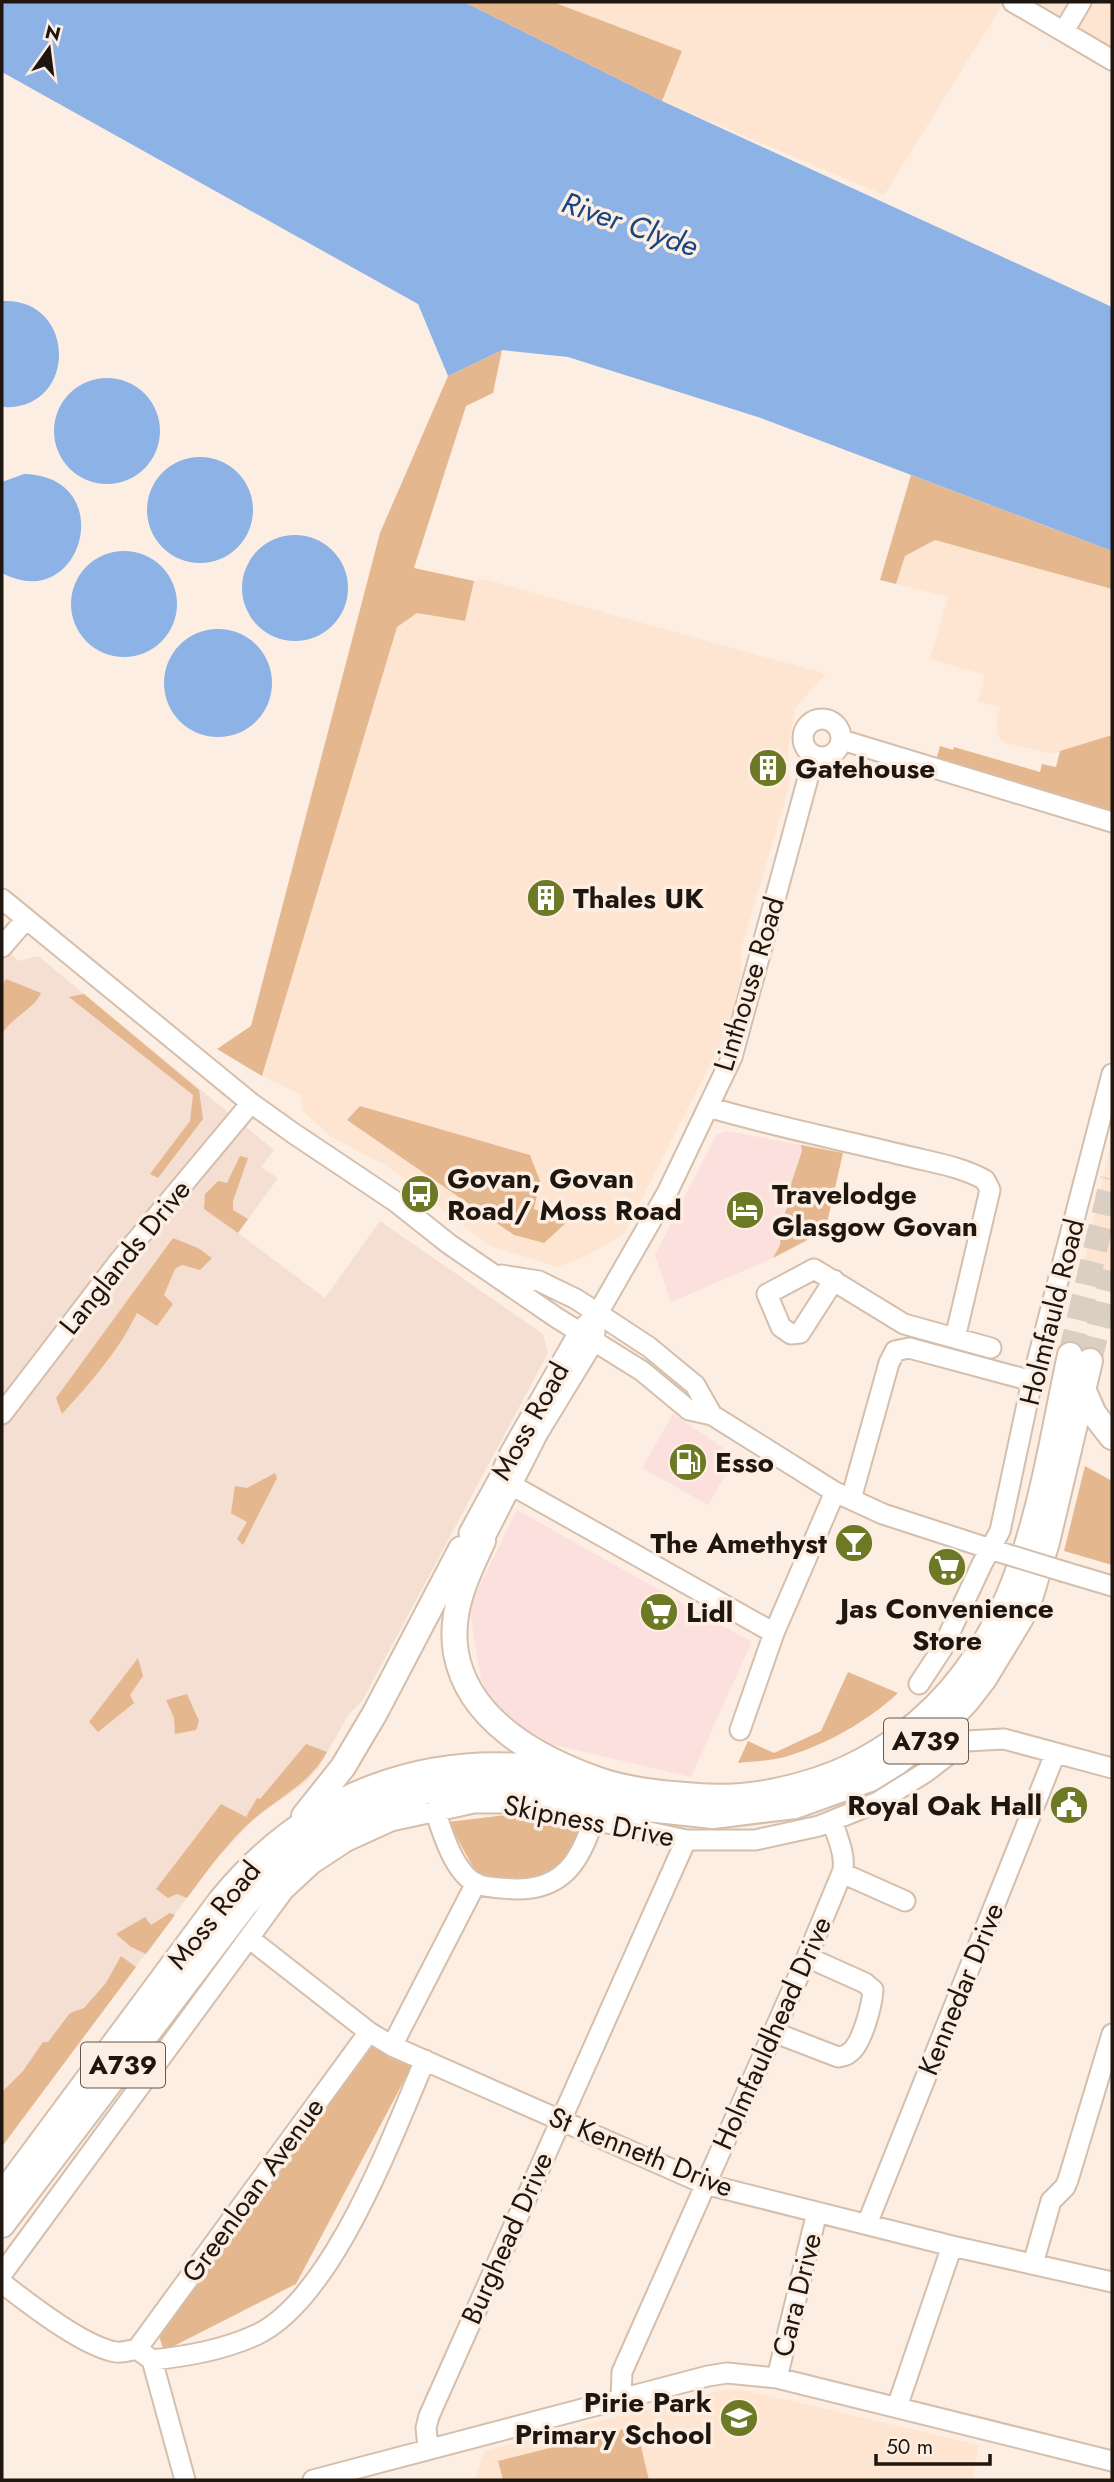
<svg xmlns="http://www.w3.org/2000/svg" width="1114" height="2482" font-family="Jost,sans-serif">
<rect width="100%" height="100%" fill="#fceee2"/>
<path fill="#fbe0de" d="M727 1131 801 1145 802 1151 788 1193 787 1208 781 1221 780 1245 773 1258 671 1302 655 1255 716 1135Z
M673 1414 736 1456 708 1505 642 1468Z
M517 1510 750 1641 751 1643 691 1777 550 1744 517 1723 492 1703 481 1679 469 1607Z"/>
<path fill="#fde5d1" d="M553 2H1004L884 195 662 101 681 51Z
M1032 2H1112V49Z
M935 540 1112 589V735L1053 754 1005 743 999 738 996 723 1000 707 978 701 985 675 930 659 948 597 896 584 905 556Z
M484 579 826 674 795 708 788 750 789 787 741 949 740 995 723 1039 624 1234 586 1256 557 1267 488 1245 442 1209 431 1197 383 1164 330 1136 302 1110 301 1095 262 1076 397 626 417 613 465 621 474 581Z
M1112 1138V1277L1083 1267Z
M723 2390H744L979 2445 972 2480H475L484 2451Z"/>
<path fill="#f5ded2" d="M2 946 19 961 38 956 274 1150 261 1167 278 1178 238 1233 325 1298 380 1221 543 1334 548 1353 362 1701 348 1715 319 1767 307 1781 254 1819 212 1864 2 2147Z"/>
<path fill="#e4b78f" d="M464 2H553L682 51 662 101Z
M502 350 493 393 466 406 414 568 474 581 465 621 417 613 397 627 262 1076 217 1049 251 1026 380 533 448 376Z
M911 475 1112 551V589L935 540 905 556 896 584 880 580Z
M1112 735V811L936 760 940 746 953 750 954 747 1040 772 1042 764 1056 767 1060 751Z
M6 979 41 993C35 1008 12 1017 2 1034V985Z
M84 994 199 1090 203 1119 158 1178 150 1174 190 1121 193 1095 69 997Z
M360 1106 530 1155 540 1181 534 1209 568 1221 544 1243 514 1235 347 1120Z
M801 1145 843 1153 827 1223 813 1237 773 1258 780 1245 781 1221 787 1208 788 1193 802 1151Z
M240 1156 248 1158 233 1201V1210L248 1219 238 1233 204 1209 205 1194 218 1181 227 1183Z
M173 1238 198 1248 212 1258 200 1270 182 1265 175 1269 164 1295 173 1304 157 1326 137 1313C118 1352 90 1383 62 1414L56 1398Z
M1085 1466 1112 1481V1565L1064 1551Z
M275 1473 277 1478 243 1545 237 1539 247 1522 231 1513 235 1486 247 1488Z
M138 1658 143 1676 130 1695 134 1703 98 1732 89 1722Z
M848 1672 898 1693C868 1721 827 1744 788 1756 772 1761 754 1761 738 1763L748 1741 774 1753 821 1731Z
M187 1694 199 1721 196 1730 175 1734 174 1718 166 1700Z
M306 1744 327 1752C309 1784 282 1795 255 1818 229 1840 208 1870 187 1898L177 1894 168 1898 156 1889 221 1804 246 1817 257 1798 260 1799Z
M515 1814 581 1829 574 1860 519 1884 477 1874 448 1822Z
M170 1913 175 1915 146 1954 131 1947 116 1934 145 1917 151 1925Z
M121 1956 136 1967 3 2145 2 2092 23 2071 43 2042H48L70 2013 84 2008 106 1983Z
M369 2039 414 2062 296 2284 164 2351 158 2333Z
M636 2426 649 2480H503L498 2461Z"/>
<path fill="#8cb2e6" d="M2 2H464L662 101 1112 307V551L761 418 568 357 502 350 448 376 418 304 2 72Z
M2 301C78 297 78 412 2 407Z
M54 431a53 53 0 1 1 106 0a53 53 0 1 1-106 0Z
M147 510a53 53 0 1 1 106 0a53 53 0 1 1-106 0Z
M24 474C120 476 83 616 2 573V482Z
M242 588a53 53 0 1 1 106 0a53 53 0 1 1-106 0Z
M71 604a53 53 0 1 1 106 0a53 53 0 1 1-106 0Z
M164 683a54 54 0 1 1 108 0a54 54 0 1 1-108 0Z"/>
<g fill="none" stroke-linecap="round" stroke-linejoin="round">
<path stroke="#dbcec2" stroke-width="24" stroke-dasharray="24 12" stroke-linecap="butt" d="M1070 1355 1112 1179
M1090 1361 1112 1271"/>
<g stroke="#d5bfac" stroke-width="23">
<path id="minor" d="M1013 2 1112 60
M1064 31 1081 2
M803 738a19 19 0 1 1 38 0a19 19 0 1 1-38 0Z
M842 740 1112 822
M2 899 251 1103 293 1133 396 1202 449 1244 557 1318 642 1371 689 1410 712 1415 835 1492 883 1514 1006 1554
M2 947 26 919
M708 1107C772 1126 838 1139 903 1155 930 1162 960 1166 985 1180L990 1190 955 1338
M501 1275 539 1281 549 1286 576 1299 649 1347 695 1385 712 1415
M834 1280 800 1333 791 1334 781 1327 767 1294 814 1269 904 1324 991 1348
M2 1414 120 1260 251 1103
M499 1478 774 1633
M851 1499 889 1363 895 1351 909 1348 1032 1381
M469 1533 499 1478 510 1453 579 1332 598 1313 667 1193 732 1057 814 756
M483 1541 538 1433 594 1341 595 1332
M1065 1572 1112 1586
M919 1684 942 1649 982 1564 1000 1531 1032 1381 1112 1074
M740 1730 774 1633 835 1492
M435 1810C442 1832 454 1873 477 1884 487 1888 504 1888 515 1889 562 1890 580 1862 593 1821
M842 1873 905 1901
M250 1939 369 2032 392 2046 705 2184 952 2246 1112 2282
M773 2032 838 2057C842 2056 846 2056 849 2053 862 2045 872 2005 873 1990L865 1983 807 1957
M392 2046 476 1883
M867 2224 1055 1754
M1033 2264 1051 2201 1065 2187 1068 2180 1112 2034
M2 2274 284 1890 312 1864 347 1841 391 1821 474 1803H515L686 1840H755L819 1826 878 1802 926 1772 966 1741 1004 1739 1112 1768
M2 2283C28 2303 84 2347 116 2352 122 2353 131 2350 137 2349L152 2360 185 2480
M137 2349 369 2032
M152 2360C188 2356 223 2350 256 2335 333 2299 392 2136 425 2060
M777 2378 817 2212
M621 2399 622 2372 807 1957 842 1873C847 1858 837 1836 832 1821
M897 2407 952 2246
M428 2448 426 2428 429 2416 686 1840
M313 2480 708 2376 727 2373 777 2378 1112 2461"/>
</g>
<g stroke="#d5bfac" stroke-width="28">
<path id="major" d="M1083 1389 1094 1414 1112 1437
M483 1541C466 1577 449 1612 456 1653 468 1720 537 1758 596 1779 623 1789 656 1793 685 1795 728 1800 775 1794 817 1780 875 1761 929 1721 965 1672 1033 1582 1047 1461 1070 1355
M304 1816 343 1767 375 1713 461 1549
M2 2195 221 1900C308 1794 427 1748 563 1771
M2 2225 245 1905 288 1859 321 1836 368 1812 426 1791 492 1785 552 1790 639 1808 713 1816 795 1806 870 1779 896 1763 944 1725 967 1701 984 1679 1021 1618 1031 1595 1047 1542 1090 1361"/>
</g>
<use href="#minor" stroke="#fff" stroke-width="19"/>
<use href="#major" stroke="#fff" stroke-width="24"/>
<g stroke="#d5bfac" stroke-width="23" stroke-linecap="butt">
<path id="minor-bridge" d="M1006 1554 1065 1572"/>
</g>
<use href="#minor-bridge" stroke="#fff" stroke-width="19"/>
</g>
<defs>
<g id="building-disc" transform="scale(2.0125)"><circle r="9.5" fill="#6d7925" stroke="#fceee2"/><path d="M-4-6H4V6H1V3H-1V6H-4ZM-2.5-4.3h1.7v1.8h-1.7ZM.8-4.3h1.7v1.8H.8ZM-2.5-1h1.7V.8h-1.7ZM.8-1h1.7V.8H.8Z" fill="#fff"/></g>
<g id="bus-disc" transform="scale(2.0125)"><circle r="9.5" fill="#6d7925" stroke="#fceee2"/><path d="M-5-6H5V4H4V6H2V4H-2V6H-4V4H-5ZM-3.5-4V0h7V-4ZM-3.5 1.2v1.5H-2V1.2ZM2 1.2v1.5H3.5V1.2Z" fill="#fff"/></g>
<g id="hotel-disc" transform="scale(2.0125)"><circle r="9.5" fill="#6d7925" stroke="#fceee2"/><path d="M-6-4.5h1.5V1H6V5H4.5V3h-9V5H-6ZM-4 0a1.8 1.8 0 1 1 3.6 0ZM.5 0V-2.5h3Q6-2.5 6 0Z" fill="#fff"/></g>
<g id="fuel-disc" transform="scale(2.0125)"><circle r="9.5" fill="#6d7925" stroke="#fceee2"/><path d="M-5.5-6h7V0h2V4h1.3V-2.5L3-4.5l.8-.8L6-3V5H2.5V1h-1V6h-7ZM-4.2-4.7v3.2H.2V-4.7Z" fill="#fff"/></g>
<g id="bar-disc" transform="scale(2.0125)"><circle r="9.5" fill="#6d7925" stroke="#fceee2"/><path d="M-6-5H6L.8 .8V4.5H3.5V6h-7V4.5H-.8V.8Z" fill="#fff"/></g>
<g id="supermarket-disc" transform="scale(2.0125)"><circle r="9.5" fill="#6d7925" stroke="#fceee2"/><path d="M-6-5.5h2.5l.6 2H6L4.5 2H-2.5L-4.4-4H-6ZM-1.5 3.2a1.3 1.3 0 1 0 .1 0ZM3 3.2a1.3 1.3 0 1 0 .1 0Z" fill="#fff"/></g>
<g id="civic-disc" transform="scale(2.0125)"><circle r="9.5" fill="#6d7925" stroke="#fceee2"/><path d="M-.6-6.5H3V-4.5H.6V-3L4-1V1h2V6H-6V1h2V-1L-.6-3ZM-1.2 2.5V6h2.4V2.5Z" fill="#fff"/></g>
<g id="school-disc" transform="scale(2.0125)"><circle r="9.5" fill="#6d7925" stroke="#fceee2"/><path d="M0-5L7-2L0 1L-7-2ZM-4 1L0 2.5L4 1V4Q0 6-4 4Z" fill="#fff"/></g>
</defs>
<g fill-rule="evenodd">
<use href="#building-disc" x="768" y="768"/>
<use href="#building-disc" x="546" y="898"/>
<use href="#bus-disc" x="420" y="1194"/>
<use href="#hotel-disc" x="745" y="1210"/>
<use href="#fuel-disc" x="688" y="1462"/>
<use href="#bar-disc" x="854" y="1543"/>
<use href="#supermarket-disc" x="947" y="1567"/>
<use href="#supermarket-disc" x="659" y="1612"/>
<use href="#civic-disc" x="1069" y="1805"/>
<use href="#school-disc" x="739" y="2418"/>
</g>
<g text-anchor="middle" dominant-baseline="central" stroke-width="7" stroke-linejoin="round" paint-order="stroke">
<g fill="#fceee2" stroke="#61574e" stroke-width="2">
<rect x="884" y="1718.5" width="84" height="45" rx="5"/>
<rect x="81" y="2042.5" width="84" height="45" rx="5"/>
</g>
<g font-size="26" font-weight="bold" fill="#1e160f">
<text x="926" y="1741">A739</text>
<text x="123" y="2065">A739</text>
</g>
<g font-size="28" font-weight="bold" fill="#1e160f" stroke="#fceee2" text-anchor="start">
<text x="795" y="768">Gatehouse</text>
<text x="573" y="898">Thales UK</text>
<text x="447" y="1178">Govan, Govan<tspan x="447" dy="32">Road/ Moss Road</tspan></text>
<text x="772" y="1194">Travelodge<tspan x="772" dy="32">Glasgow Govan</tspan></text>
<text x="715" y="1462">Esso</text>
<text x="827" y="1543" text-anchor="end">The Amethyst</text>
<text x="947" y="1608" text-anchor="middle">Jas Convenience<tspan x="947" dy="32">Store</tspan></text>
<text x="686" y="1612">Lidl</text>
<text x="1042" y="1805" text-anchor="end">Royal Oak Hall</text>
<text x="712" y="2402" text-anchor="end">Pirie Park<tspan x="712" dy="32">Primary School</tspan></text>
</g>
<g font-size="28" fill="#1e160f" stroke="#fceee2">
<text transform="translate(749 984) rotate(-73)">Linthouse Road</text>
<text transform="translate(125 1257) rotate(-51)">Langlands Drive</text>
<text transform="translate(1052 1312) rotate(-76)">Holmfauld Road</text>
<text transform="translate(530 1421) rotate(-61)">Moss Road</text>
<text transform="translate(589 1821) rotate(11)">Skipness Drive</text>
<text transform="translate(214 1915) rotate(-51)">Moss Road</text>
<text transform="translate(961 1989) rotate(-68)">Kennedar Drive</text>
<text transform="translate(772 2033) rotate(-66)">Holmfauldhead Drive</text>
<text transform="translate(641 2152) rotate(22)">St Kenneth Drive</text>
<text transform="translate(253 2190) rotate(-54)">Greenloan Avenue</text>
<text transform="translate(507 2238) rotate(-66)">Burghead Drive</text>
<text transform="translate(797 2295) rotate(-76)">Cara Drive</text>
</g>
<g font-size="30" font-style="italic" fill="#154583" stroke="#fceee2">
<text transform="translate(630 224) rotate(19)">River Clyde</text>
</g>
</g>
<rect width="1114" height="2482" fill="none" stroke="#1e160f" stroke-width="7"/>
<g transform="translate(49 49) rotate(14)" stroke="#fceee2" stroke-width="5" paint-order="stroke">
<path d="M0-5L12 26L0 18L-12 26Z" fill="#1e160f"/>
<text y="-10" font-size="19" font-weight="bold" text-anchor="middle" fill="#1e160f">N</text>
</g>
<path d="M876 2454v10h114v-10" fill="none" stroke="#1e160f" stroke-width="3.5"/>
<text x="886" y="2454" font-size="21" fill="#1e160f" stroke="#fceee2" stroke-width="5" paint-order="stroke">50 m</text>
</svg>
